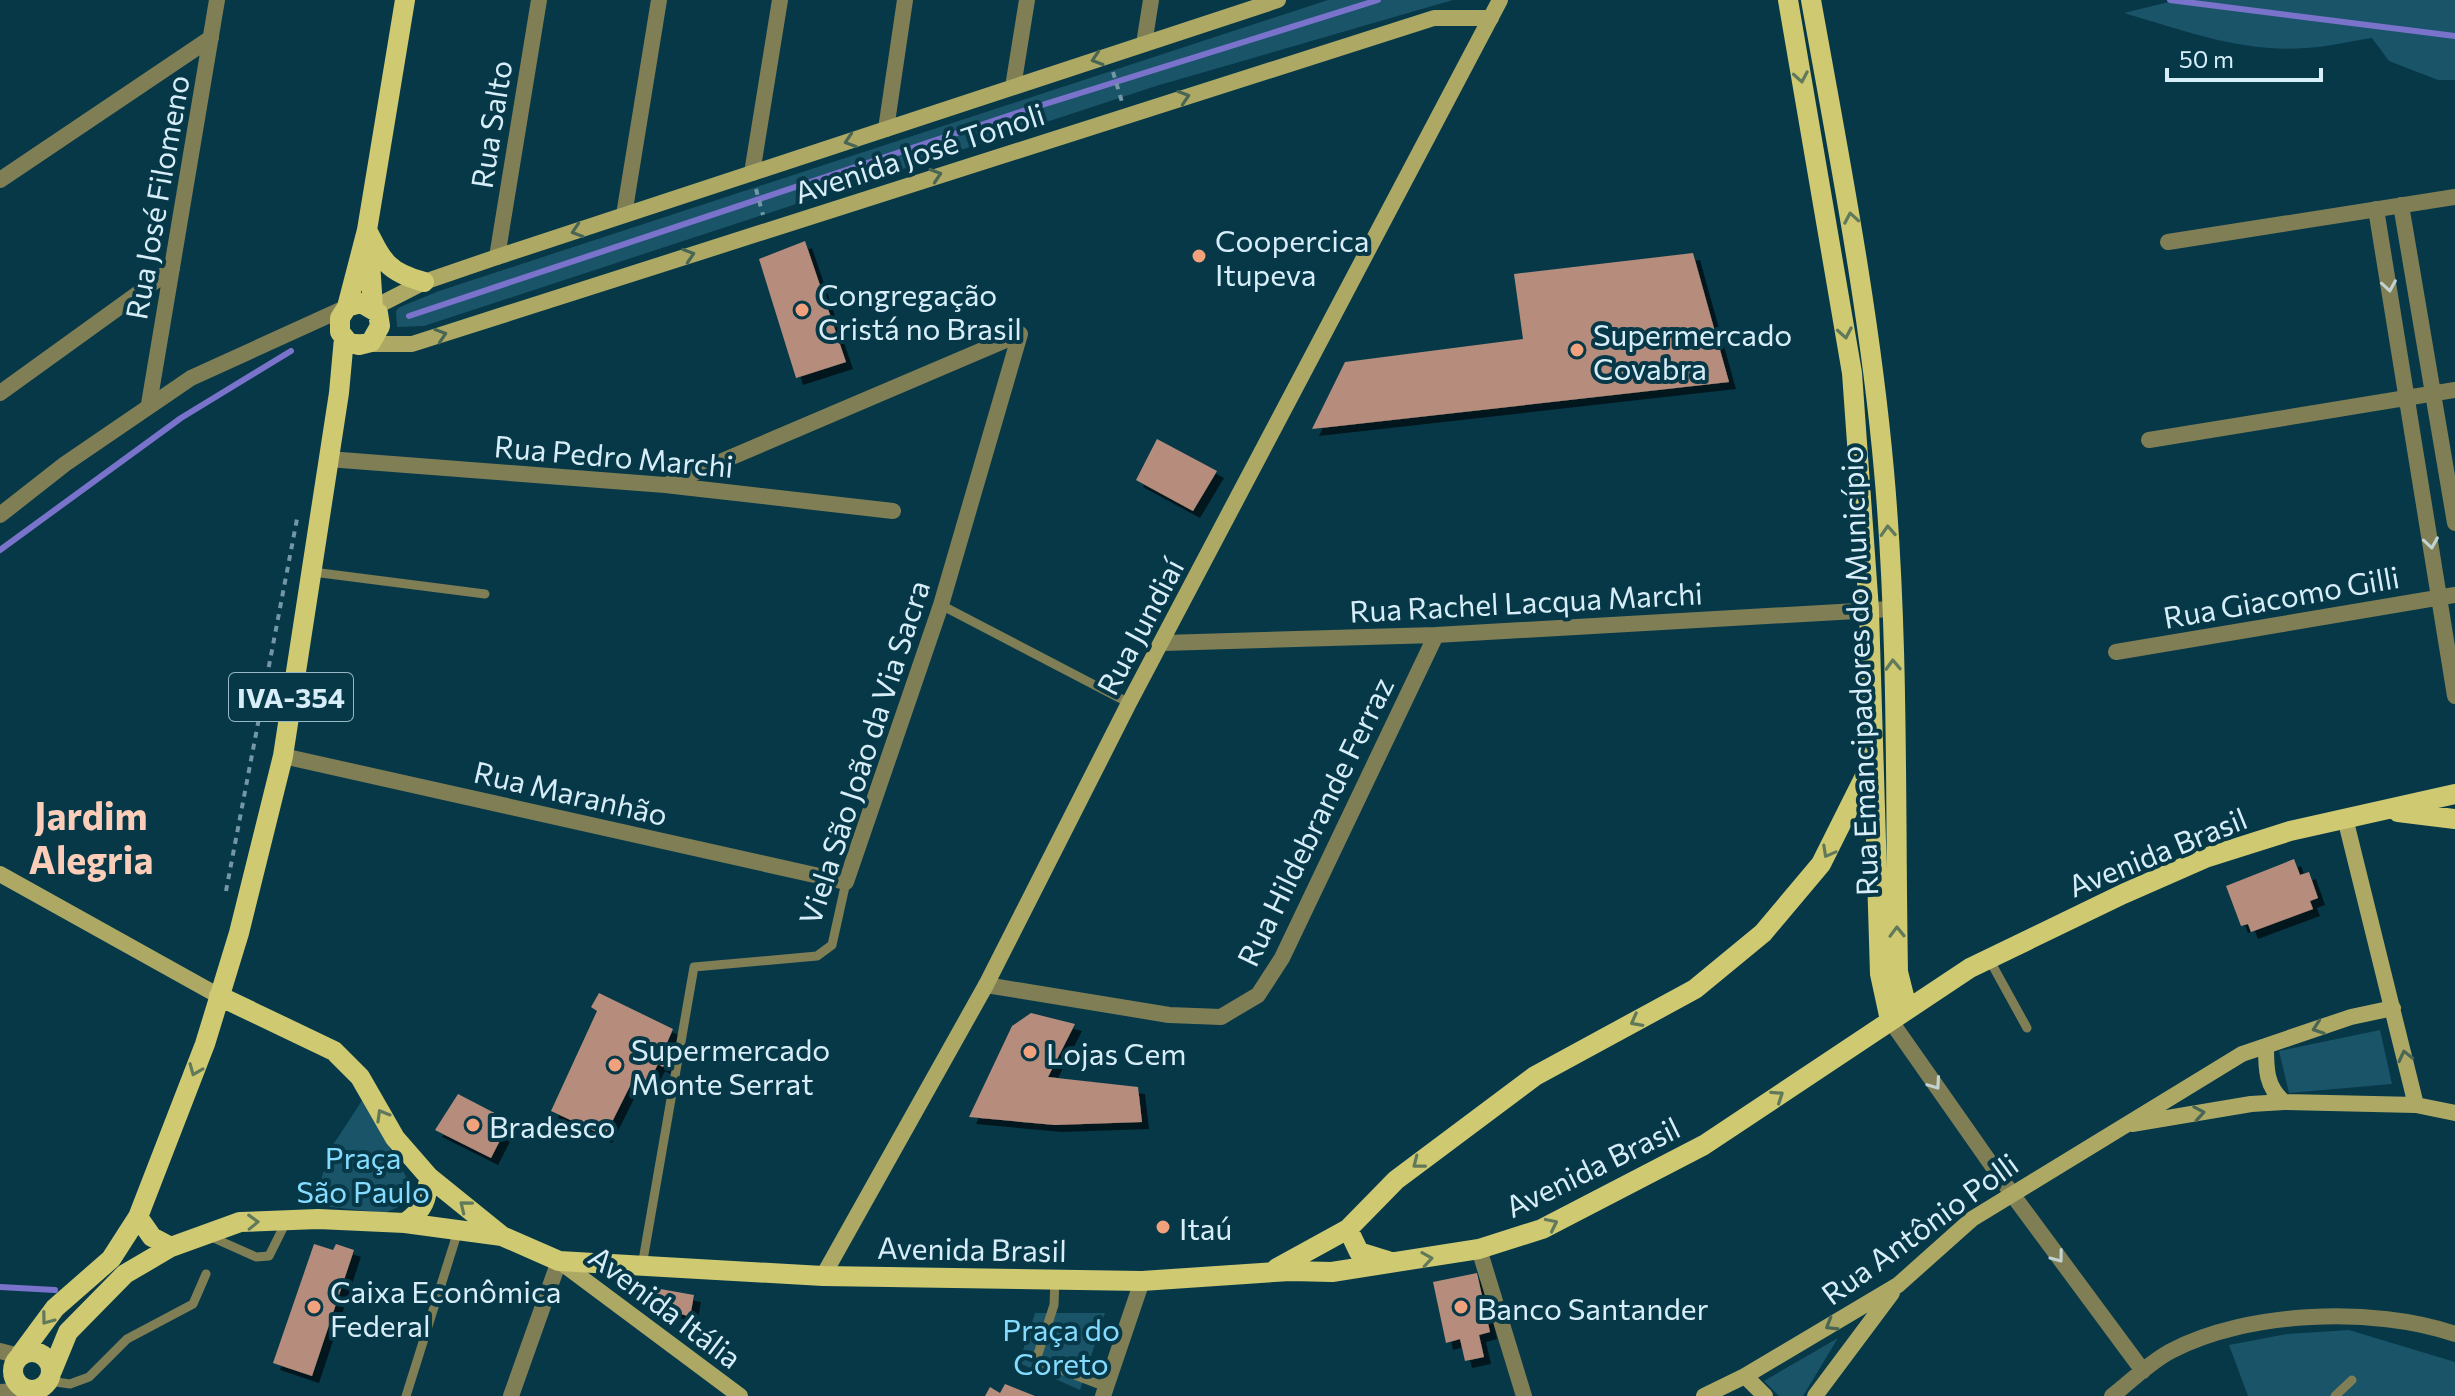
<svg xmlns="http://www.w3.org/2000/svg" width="2455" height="1396" font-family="Commissioner,sans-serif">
<defs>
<filter id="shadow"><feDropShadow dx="7" dy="7" stdDeviation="0" flood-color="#0009"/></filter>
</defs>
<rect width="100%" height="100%" fill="#063848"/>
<path fill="#1a5469" d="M1328 0H1453L1156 86 424 326 397 327 396 311 400 307 439 291Z
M2177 0H2455V80H2438L2389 61 2372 38C2350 41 2328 47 2305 48 2243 53 2182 30 2124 13Z
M2380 1030 2392 1084 2289 1093 2279 1051Z
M363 1099 408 1180 411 1201 385 1213 313 1205 331 1148Z
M1035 1313H1105L1080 1390 1019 1363Z
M2349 1330 2455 1362V1396H2248L2229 1345 2287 1334Z
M1838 1338 1803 1396H1779L1764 1381Z"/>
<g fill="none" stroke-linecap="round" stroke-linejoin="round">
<path stroke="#7a73cb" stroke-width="6" d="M2170 0 2455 36
M409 316 1026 110 1378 0
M0 550 181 418 291 351
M0 1287 55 1290"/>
</g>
<path fill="#b68d7b" filter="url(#shadow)" d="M805 241 846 362 796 378 759 259Z
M1693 253 1729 382 1312 429 1345 362 1523 339 1514 274Z
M1157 439 1217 471 1193 511 1136 480Z
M2294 859 2300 875 2309 872 2318 898 2310 901 2313 909 2251 932 2248 924 2241 926 2226 886Z
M599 993 673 1029 666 1045 672 1051 663 1067 658 1064 647 1086 633 1080 605 1136 551 1111 597 1011 591 1007Z
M1031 1013 1075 1024 1048 1077 1138 1087 1142 1122 1055 1125 969 1117 1012 1026Z
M458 1094 510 1121 491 1158 435 1130Z
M314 1244 333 1250 336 1244 354 1250 312 1376 273 1363Z
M1477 1273 1490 1332 1479 1335 1484 1357 1465 1361 1460 1339 1446 1343 1433 1282Z
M638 1285 694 1295 690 1317 637 1298Z
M1005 1384 1035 1396H985L990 1387 1000 1393Z"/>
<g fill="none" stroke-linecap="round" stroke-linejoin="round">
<path stroke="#7397a4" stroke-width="4" stroke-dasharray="6 6" stroke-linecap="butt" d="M1113 72 1122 102
M756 189 763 215
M226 891 297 519"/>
<path stroke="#807e55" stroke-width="9" d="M313 572 485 594
M941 605 1129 703
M1989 959 2027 1028
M209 1236 256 1257 269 1256 287 1220
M642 1266 694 967 817 956 832 945 846 882
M1055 1279 1054 1305 1036 1360 1106 1387
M49 1381 70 1384 89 1377 127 1339 193 1304 206 1274
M406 1396 458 1231
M2335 1396 2352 1380"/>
<path stroke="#807e55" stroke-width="16" d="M1144 44 1151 0
M1013 87 1027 0
M886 129 905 0
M752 173 780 0
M0 180 211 38
M2401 205 2455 523
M2376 209 2455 696
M624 215 659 0
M2168 242 2455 197
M497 257 539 0
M0 393 172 269
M149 404 217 0
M2149 440 2455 390
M328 459 665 485 893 511
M666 485 1020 334
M0 515 65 464 191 378 347 307
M1163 643 1436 635 1891 609
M2116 652 2455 595
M283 756 846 882 941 605 1020 334
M986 985 1169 1015 1221 1017 1258 995 1282 958 1436 635
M1890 1020 2012 1194 2143 1371
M1479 1249 1524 1396
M511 1396 559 1261
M1103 1396 1142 1281
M2112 1396C2130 1382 2150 1362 2171 1351 2247 1311 2374 1306 2455 1334"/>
<path stroke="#807e55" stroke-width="16" d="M0 1351 19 1356
M0 1392 28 1390"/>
<path stroke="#ada965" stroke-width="16" d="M373 308 424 282 497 257 1278 0
M365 344H412L1434 18H1491
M2345 818 2416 1105
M0 874 219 996
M2266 1046C2266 1069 2266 1087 2284 1102
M2132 1124 2251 1104 2284 1102 2416 1105 2455 1113
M559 1261 740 1396
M823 1276 986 985 1129 703 1500 0
M1745 1376 1765 1396
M1704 1396 1745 1376 1898 1285 1972 1219 2242 1054 2351 1017 2393 1008
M1815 1396 1892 1293"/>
<path stroke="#cfc971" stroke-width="20" d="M1788 0 1852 373 1869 610 1880 974 1890 1020
M1811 0C1839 156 1870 313 1884 471 1899 637 1895 806 1898 972L1907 1008
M367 230C383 262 388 272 424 282
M369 246 373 308
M347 307 361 303 378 313 380 326 371 342 359 345 348 342 340 332V318L347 307 367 230 405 0
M2398 812 2455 819
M219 996 334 1051 360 1077 395 1138 429 1177 502 1236
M138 1217 152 1237 171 1247
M405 1223C424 1210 427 1199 429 1177
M1348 1229 1359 1252 1388 1261
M1277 1268 1348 1229 1396 1180 1535 1076 1695 989 1763 933 1821 864 1871 764
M13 1371a19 19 0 1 1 38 0a19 19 0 1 1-38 0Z
M21 1354 55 1308 111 1259 138 1217 205 1044 239 933 283 756 339 393 344 338
M52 1371 68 1332 125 1274 171 1247 240 1222 318 1219 405 1223 502 1236 559 1261 823 1276 1142 1281 1290 1271 1332 1272 1479 1249 1542 1229 1704 1145 1970 968 2123 894 2205 858 2290 831 2455 794"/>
</g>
<defs><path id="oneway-chevron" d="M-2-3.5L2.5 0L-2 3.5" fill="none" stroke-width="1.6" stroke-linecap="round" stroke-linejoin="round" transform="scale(2)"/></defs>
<g stroke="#496554">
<use href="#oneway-chevron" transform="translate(1097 59) rotate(162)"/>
<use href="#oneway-chevron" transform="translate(1184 97) rotate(-18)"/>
<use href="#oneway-chevron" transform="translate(850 141) rotate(162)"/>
<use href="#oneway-chevron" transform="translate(936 175) rotate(-18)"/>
<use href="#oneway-chevron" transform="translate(577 231) rotate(162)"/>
<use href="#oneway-chevron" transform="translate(689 255) rotate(-18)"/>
<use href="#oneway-chevron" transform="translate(441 335) rotate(-18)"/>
<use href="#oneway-chevron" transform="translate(2318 1028) rotate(161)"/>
<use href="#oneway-chevron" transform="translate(2405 1056) rotate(-103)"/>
<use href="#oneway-chevron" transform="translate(2199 1113) rotate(-10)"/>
<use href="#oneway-chevron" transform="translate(1831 1325) rotate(149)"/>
</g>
<g stroke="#60795a">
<use href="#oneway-chevron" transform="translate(1801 77) rotate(80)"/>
<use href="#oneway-chevron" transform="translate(1851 218) rotate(-100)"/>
<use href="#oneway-chevron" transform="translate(1845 333) rotate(80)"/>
<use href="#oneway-chevron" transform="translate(1888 531) rotate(-93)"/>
<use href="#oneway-chevron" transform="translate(1893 665) rotate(-92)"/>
<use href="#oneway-chevron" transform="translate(1828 852) rotate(119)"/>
<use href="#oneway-chevron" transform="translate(1897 932) rotate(-91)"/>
<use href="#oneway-chevron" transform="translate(1636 1021) rotate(152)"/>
<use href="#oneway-chevron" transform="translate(195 1070) rotate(112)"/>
<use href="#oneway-chevron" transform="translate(1778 1096) rotate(-34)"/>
<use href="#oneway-chevron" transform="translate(382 1115) rotate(-120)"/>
<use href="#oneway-chevron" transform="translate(1418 1163) rotate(142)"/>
<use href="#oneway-chevron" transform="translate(465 1206) rotate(-141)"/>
<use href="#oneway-chevron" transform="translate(253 1222) rotate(-2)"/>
<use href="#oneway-chevron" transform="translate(1552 1224) rotate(-26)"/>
<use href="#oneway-chevron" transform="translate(1427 1259) rotate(-9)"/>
<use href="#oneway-chevron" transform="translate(47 1319) rotate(127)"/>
</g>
<g stroke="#c1d2d0">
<use href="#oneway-chevron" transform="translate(2389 286) rotate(81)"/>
<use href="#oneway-chevron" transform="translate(2431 543) rotate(81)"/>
<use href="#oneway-chevron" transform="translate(1935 1084) rotate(55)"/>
<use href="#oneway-chevron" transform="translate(2058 1257) rotate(53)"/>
</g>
<g fill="#f1a17c" stroke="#063848" stroke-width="3">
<circle cx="1199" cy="256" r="8"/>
<circle cx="802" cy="310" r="8"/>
<circle cx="1577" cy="350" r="8"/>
<circle cx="1030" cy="1052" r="8"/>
<circle cx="615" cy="1065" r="8"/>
<circle cx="473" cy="1125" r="8"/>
<circle cx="1163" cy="1227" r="8"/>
<circle cx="314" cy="1307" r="8"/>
<circle cx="1461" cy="1307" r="8"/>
</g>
<g text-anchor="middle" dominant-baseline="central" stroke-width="8" stroke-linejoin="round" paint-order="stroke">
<rect fill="#063848" stroke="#98b7c4" stroke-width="2" x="229" y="673" width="124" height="48" rx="6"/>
<g font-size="28" font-weight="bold" fill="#d7eef9">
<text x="291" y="697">IVA-354</text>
</g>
<g font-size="30" fill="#d7eef9" stroke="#063848">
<text transform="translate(490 124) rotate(-81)">Rua Salto</text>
<text transform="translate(919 152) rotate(-18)">Avenida José Tonoli</text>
<text transform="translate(156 197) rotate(-80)">Rua José Filomeno</text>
<text transform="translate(614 455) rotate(5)">Rua Pedro Marchi</text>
<text transform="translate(2281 596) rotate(-10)">Rua Giacomo Gilli</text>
<text transform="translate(1526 601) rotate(-3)">Rua Rachel Lacqua Marchi</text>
<text transform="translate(1139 626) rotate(-62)">Rua Jundiaí</text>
<text transform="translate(1858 671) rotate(-92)">Rua Emancipadores do Município</text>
<text transform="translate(863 752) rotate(-72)">Viela São João da Via Sacra</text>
<text transform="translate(571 792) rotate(13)">Rua Maranhão</text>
<text transform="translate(1314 821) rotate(-64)">Rua Hildebrande Ferraz</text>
<text transform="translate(2157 851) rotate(-22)">Avenida Brasil</text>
<text transform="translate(1592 1166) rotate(-26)">Avenida Brasil</text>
<text transform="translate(1919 1228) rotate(-36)">Rua Antônio Polli</text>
<text transform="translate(972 1248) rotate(1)">Avenida Brasil</text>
<text transform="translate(666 1306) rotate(37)">Avenida Itália</text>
</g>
<g font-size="30" fill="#d7eef9" stroke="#063848" text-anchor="start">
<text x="1215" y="239">Coopercica<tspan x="1215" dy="34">Itupeva</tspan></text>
<text x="818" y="293">Congregação<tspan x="818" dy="34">Cristá no Brasil</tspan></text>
<text x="1593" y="333">Supermercado<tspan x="1593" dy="34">Covabra</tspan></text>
<text x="631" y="1048">Supermercado<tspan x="631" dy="34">Monte Serrat</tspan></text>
<text x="1046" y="1052">Lojas Cem</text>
<text x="489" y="1125">Bradesco</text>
<text x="1179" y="1227">Itaú</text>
<text x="330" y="1290">Caixa Econômica<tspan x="330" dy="34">Federal</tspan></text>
<text x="1477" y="1307">Banco Santander</text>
</g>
<g font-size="30" fill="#85dcff" stroke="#063848">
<text x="363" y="1156">Praça<tspan x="363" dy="34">São Paulo</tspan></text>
<text x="1061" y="1328">Praça do<tspan x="1061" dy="34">Coreto</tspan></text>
</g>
<g font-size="38" font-weight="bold" fill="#fcceb9" stroke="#063848">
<text x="91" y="814">Jardim<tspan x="91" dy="44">Alegria</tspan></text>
</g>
</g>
<path d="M2167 68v12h154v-12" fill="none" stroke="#d7eef9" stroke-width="4"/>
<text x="2179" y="68" font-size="24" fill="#d7eef9" stroke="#063848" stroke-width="6" paint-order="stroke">50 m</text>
</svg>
